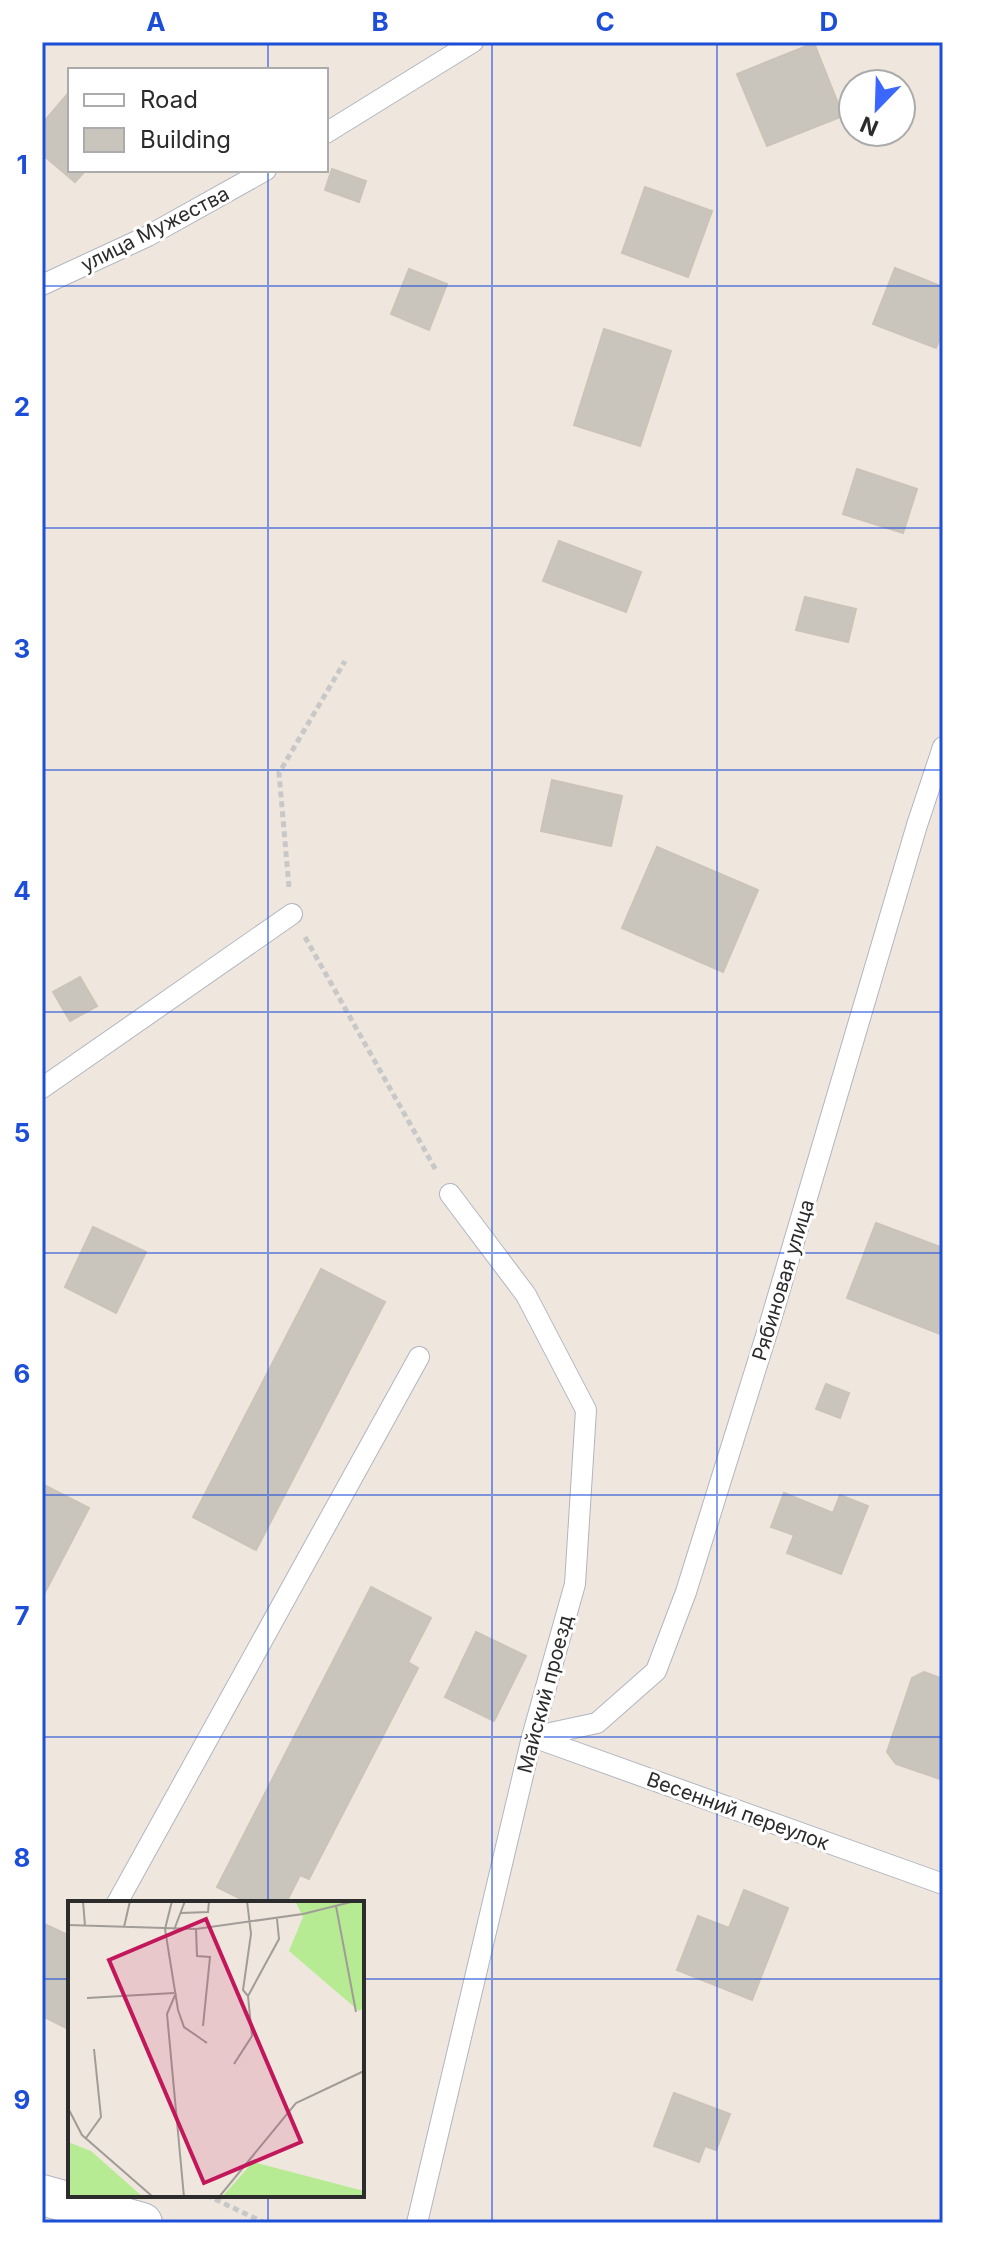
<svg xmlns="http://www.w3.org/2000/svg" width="985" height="2265" font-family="Inter,sans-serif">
<rect width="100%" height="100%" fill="#efe7de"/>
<path fill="#cac5bc" stroke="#cbc3b7" stroke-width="2" d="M814 43 843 116 767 146 737 74Z
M70 91V170H86L75 182 42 154V124Z
M332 169 366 181 359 202 325 190Z
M645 187 712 211 688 277 622 253Z
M895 268 943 287V331L936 348 873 324Z
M409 269 447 284 429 330 391 314Z
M604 329 671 351 640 446 574 425Z
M857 469 917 489 903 533 843 514Z
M559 541 641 572 626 612 543 581Z
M805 597 856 609 848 642 796 630Z
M552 780 622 796 611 846 541 831Z
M657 847 758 890 723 972 622 928Z
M80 977 97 1006 70 1021 53 992Z
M876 1223 943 1248V1335L847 1298Z
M93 1227 146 1252 116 1313 65 1287Z
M321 1269 385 1302 256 1550 193 1517Z
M826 1384 849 1393 840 1418 816 1409Z
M42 1484 89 1508 42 1598Z
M784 1493 833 1513 840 1495 868 1506 841 1574 787 1553 794 1535 771 1527Z
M371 1587 431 1618 408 1662 418 1668 309 1879 300 1875 286 1903H249L217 1887Z
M476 1632 526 1656 494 1721 445 1697Z
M924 1672 943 1679V1780L896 1764 887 1752 912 1678Z
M744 1890 788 1908 752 2000 677 1970 698 1916 729 1928Z
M42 1923 70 1936V2030L42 2016Z
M674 2093 730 2114 716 2150 705 2146 699 2162 654 2146Z"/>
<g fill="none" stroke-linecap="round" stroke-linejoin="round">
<g stroke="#b1b5c1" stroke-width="22">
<path id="service" d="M326 133 473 42
M42 285 148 236 266 170
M42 1088 292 914
M532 1737 597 1723 656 1671 686 1592 770 1323 917 825 943 747
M533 1737 943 1884
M117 1903 419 1357
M417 2223 532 1737 575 1584 586 1410 526 1295 450 1194"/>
</g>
<g stroke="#b1b5c1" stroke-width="42">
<path id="minor" d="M42 2195 142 2223"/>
</g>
<path stroke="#c8c8c8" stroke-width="5" stroke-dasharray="6 4" stroke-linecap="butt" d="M289 887 279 773 345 661
M305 937 437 1172
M206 2195 265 2223"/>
<use href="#service" stroke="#fff" stroke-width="20"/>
<use href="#minor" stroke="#fff" stroke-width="40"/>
</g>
<path fill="none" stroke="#1d4ed8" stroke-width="2" stroke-opacity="0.55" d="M268 42V70M492 42V2223M717 42V2223M268 170V1903M42 286H943M42 528H943M42 770H943M42 1012H943M42 1253H943M42 1495H943M42 1737H943M42 1979H70M362 1979H943M268 2195V2223"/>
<g text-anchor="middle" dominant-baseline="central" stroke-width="6" stroke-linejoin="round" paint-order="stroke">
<g font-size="20" fill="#2c2c2c" stroke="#fff">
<text transform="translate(155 229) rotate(-27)">улица Мужества</text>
<text transform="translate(783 1280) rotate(-73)">Рябиновая улица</text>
<text transform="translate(545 1694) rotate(-75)">Майский проезд</text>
<text transform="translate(738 1811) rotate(20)">Весенний переулок</text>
</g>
</g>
<g transform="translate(68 1901)">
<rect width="296" height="296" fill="#efe7de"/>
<path d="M227 0H296V106L291 110 221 50 235 16ZM185 261 296 290V296H154Z" fill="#b6eb94"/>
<path d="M0 241 23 250 75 296H0Z" fill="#b6eb94"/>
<path fill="none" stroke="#a19c97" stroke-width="2" d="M15 0 17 25M104 0 97 28 110 109 116 126 139 142M179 0 183 33 175 89 180 95M268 5 288 111M113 12 140 11 141 0M0 24 128 28 235 13 287 0M56 26 62 0M128 28 129 55 142 56 135 125M106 29 117 0M108 92 99 113 116 296M19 97 106 92M166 163 184 135 180 95 211 38 209 18M0 207 14 234 85 296M18 237 33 216 26 148M151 296 228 202 296 170"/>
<path fill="#c2185b" fill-opacity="0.15" stroke="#c2185b" stroke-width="4" d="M138 18 233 241 136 282 41 59Z"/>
<rect width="296" height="296" fill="none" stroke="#2c2c2c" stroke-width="4"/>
</g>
<rect width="985" height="2265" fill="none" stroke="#ffffff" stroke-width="88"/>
<rect x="68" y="68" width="260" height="104" fill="#ffffff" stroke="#ababab" stroke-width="2"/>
<rect x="84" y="94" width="40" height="12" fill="#ffffff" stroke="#ababab" stroke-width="2"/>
<text x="140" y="108" font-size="24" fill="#2c2c2c">Road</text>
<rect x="84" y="128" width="40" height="24" fill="#cac5bc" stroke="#ababab" stroke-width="2"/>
<text x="140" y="148" font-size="24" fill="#2c2c2c">Building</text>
<g transform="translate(877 108) rotate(203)"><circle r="38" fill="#ffffff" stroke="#ababab" stroke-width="2"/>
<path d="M0-6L14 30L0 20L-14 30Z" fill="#3b67ff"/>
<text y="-12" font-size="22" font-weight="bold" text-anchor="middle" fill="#2c2c2c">N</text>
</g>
<rect x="44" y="44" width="897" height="2177" fill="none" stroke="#1d4ed8" stroke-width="3"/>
<g font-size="26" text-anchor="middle" font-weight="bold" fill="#1d4ed8">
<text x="156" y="31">A</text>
<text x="380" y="31">B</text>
<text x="605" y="31">C</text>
<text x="829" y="31">D</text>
<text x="22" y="174">1</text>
<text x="22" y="416">2</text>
<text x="22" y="658">3</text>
<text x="22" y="900">4</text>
<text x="22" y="1142">5</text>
<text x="22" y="1383">6</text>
<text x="22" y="1625">7</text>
<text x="22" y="1867">8</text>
<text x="22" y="2109">9</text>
</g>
</svg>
